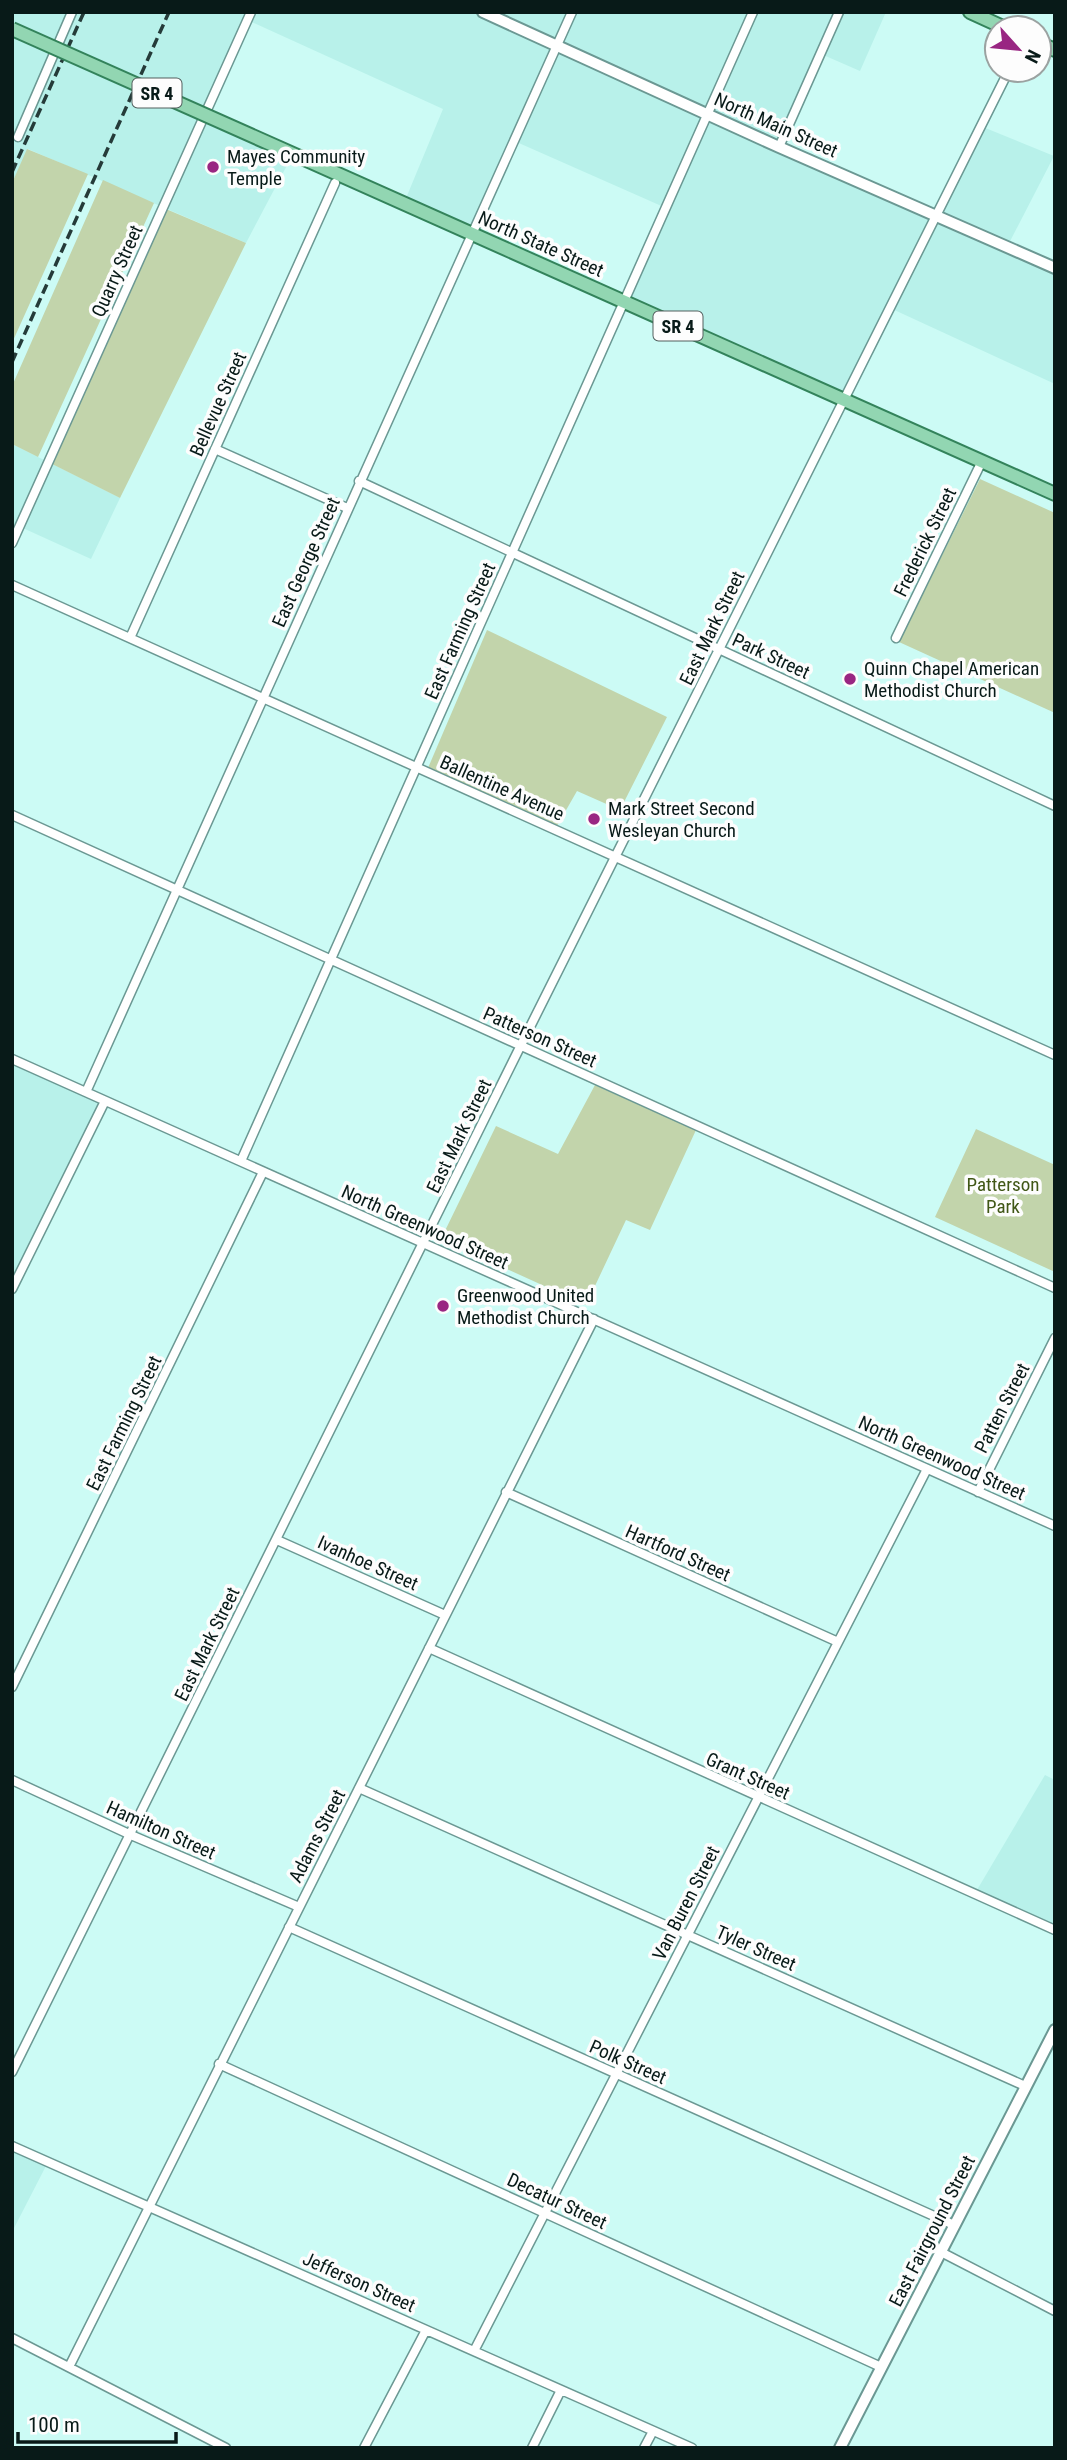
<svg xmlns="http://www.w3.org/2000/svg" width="1067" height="2460" font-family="'Roboto Condensed',sans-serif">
<rect width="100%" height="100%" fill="#ccfbf5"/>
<path fill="#b8f1ea" d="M12 12H886L860 71 821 54 778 146 932 214 978 125 1054 156 1006 249 1055 273V384L890 308 842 398 624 303 666 208 512 140 472 234 404 203 443 109 245 19 203 114 293 154 246 243 28 149 12 183Z
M12 444 120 498 91 559 14 524 12 527Z
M12 1058 108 1101 12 1293Z
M1045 1775 1055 1780V1929L974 1895Z
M12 2144 48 2162 12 2232Z"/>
<path fill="#c2d4ab" d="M27 149 88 174 12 343V183Z
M103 180 154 203 38 457 12 444V386Z
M166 209 246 243 120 498 48 462Z
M980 479 1055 513V713L899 642Z
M487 630 667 717 620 810 577 791 557 826 428 768Z
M595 1085 696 1130 650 1230 626 1220 586 1305 441 1239 496 1126 558 1154Z
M976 1129 1055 1165V1272L935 1217Z"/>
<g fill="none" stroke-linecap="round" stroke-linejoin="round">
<g stroke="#6b9893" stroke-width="11">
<path id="minor" d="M18 137 72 12
M779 147 839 12
M215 449 347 508
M359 481 1055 806
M12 543 251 12
M12 585 1055 1055
M130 638 335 183
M896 638 982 461
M12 815 1055 1288
M12 1059 1055 1526
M86 1092 572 12
M241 1161 753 12
M12 1289 105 1101
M506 1492 838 1642
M978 1492 1055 1338
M277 1540 445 1615
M429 1648 1055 1930
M12 1687 263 1172
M12 1780 131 1835 299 1907
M359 1788 1025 2086
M289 1927 954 2225
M219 2064 881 2367
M12 2072 521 1045 1009 70
M12 2146 692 2448
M941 2252 1055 2311
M12 2338 226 2448
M474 2351 927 1469
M69 2367 594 1319
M364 2448 426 2330
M532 2448 561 2390
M644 2448 653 2431"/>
</g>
<g stroke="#6b9893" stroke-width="14">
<path id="tertiary" d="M483 12 779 147 1055 268
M840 2448 1055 2030"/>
</g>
<g stroke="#33835b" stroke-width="16">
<path id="primary" d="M970 12 1005 28
M1039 43 1055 50
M302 158 1055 494"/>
</g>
<use href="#minor" stroke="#fff" stroke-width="8"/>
<use href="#tertiary" stroke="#fff" stroke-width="10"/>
<use href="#primary" stroke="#92d6b2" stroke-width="12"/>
<path stroke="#253b39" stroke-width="3.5" stroke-dasharray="10 5" stroke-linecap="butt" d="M12 172 84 12
M12 362 169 12"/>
<g stroke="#33835b" stroke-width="16" stroke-linecap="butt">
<path id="primary-bridge" d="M12 29 302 158"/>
</g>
<use href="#primary-bridge" stroke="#92d6b2" stroke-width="12"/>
</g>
<g fill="#992682" stroke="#fdfdfd" stroke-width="2.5">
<circle cx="213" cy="167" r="7"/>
<circle cx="850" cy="679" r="7"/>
<circle cx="594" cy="819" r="7"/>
<circle cx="443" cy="1306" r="7"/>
</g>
<g text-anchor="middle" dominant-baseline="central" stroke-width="7" stroke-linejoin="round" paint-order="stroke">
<g fill="#fdfdfd" stroke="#525e5d" stroke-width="2">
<rect x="132.5" y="78.5" width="49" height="29" rx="5"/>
<rect x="653.5" y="311.5" width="49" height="29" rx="5"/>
</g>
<g font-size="18" font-weight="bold" fill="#081a18">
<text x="157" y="93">SR 4</text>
<text x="678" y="326">SR 4</text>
</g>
<g font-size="19" fill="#081a18" stroke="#fdfdfd">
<text transform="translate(776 125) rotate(24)">North Main Street</text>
<text transform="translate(541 244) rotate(24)">North State Street</text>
<text transform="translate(117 271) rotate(-66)">Quarry Street</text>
<text transform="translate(218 404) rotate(-66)">Bellevue Street</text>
<text transform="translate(925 542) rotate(-64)">Frederick Street</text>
<text transform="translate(306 562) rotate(-66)">East George Street</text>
<text transform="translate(712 628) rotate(-64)">East Mark Street</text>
<text transform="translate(460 631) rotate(-66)">East Farming Street</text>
<text transform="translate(771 656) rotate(25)">Park Street</text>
<text transform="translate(502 788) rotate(24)">Ballentine Avenue</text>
<text transform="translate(540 1037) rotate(24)">Patterson Street</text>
<text transform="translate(459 1136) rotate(-64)">East Mark Street</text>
<text transform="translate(425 1227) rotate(24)">North Greenwood Street</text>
<text transform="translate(1002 1408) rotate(-63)">Patten Street</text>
<text transform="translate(124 1423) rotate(-64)">East Farming Street</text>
<text transform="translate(942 1458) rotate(24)">North Greenwood Street</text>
<text transform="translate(678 1553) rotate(24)">Hartford Street</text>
<text transform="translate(368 1563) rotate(24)">Ivanhoe Street</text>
<text transform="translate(207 1644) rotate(-64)">East Mark Street</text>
<text transform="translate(748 1776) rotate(24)">Grant Street</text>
<text transform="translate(161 1830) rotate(24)">Hamilton Street</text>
<text transform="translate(317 1836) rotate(-63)">Adams Street</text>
<text transform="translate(686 1903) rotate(-63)">Van Buren Street</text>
<text transform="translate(756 1948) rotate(24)">Tyler Street</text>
<text transform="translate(628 2062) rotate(24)">Polk Street</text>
<text transform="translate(557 2201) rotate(25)">Decatur Street</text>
<text transform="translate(932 2231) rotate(-63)">East Fairground Street</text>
<text transform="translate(359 2282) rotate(24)">Jefferson Street</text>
</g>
<g font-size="19" fill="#081a18" stroke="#fdfdfd" text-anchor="start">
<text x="227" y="156">Mayes Community<tspan x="227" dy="22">Temple</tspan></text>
<text x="864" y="668">Quinn Chapel American<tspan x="864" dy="22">Methodist Church</tspan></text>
<text x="608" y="808">Mark Street Second<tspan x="608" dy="22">Wesleyan Church</tspan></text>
<text x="457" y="1295">Greenwood United<tspan x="457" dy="22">Methodist Church</tspan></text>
</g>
<g font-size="19" fill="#405716" stroke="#fdfdfd">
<text x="1003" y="1184">Patterson<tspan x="1003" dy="22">Park</tspan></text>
</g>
</g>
<rect width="1067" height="2460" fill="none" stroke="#081a18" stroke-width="28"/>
<g transform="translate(1018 49) rotate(117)"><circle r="33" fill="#fdfdfd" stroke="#9ba2a1" stroke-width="2"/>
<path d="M0-5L12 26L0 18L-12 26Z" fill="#992682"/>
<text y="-10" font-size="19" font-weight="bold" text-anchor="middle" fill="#081a18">N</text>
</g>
<path d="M18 2432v10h158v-10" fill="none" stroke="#081a18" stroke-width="3.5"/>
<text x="28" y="2432" font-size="21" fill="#081a18" stroke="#fdfdfd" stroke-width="5" paint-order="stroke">100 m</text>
</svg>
